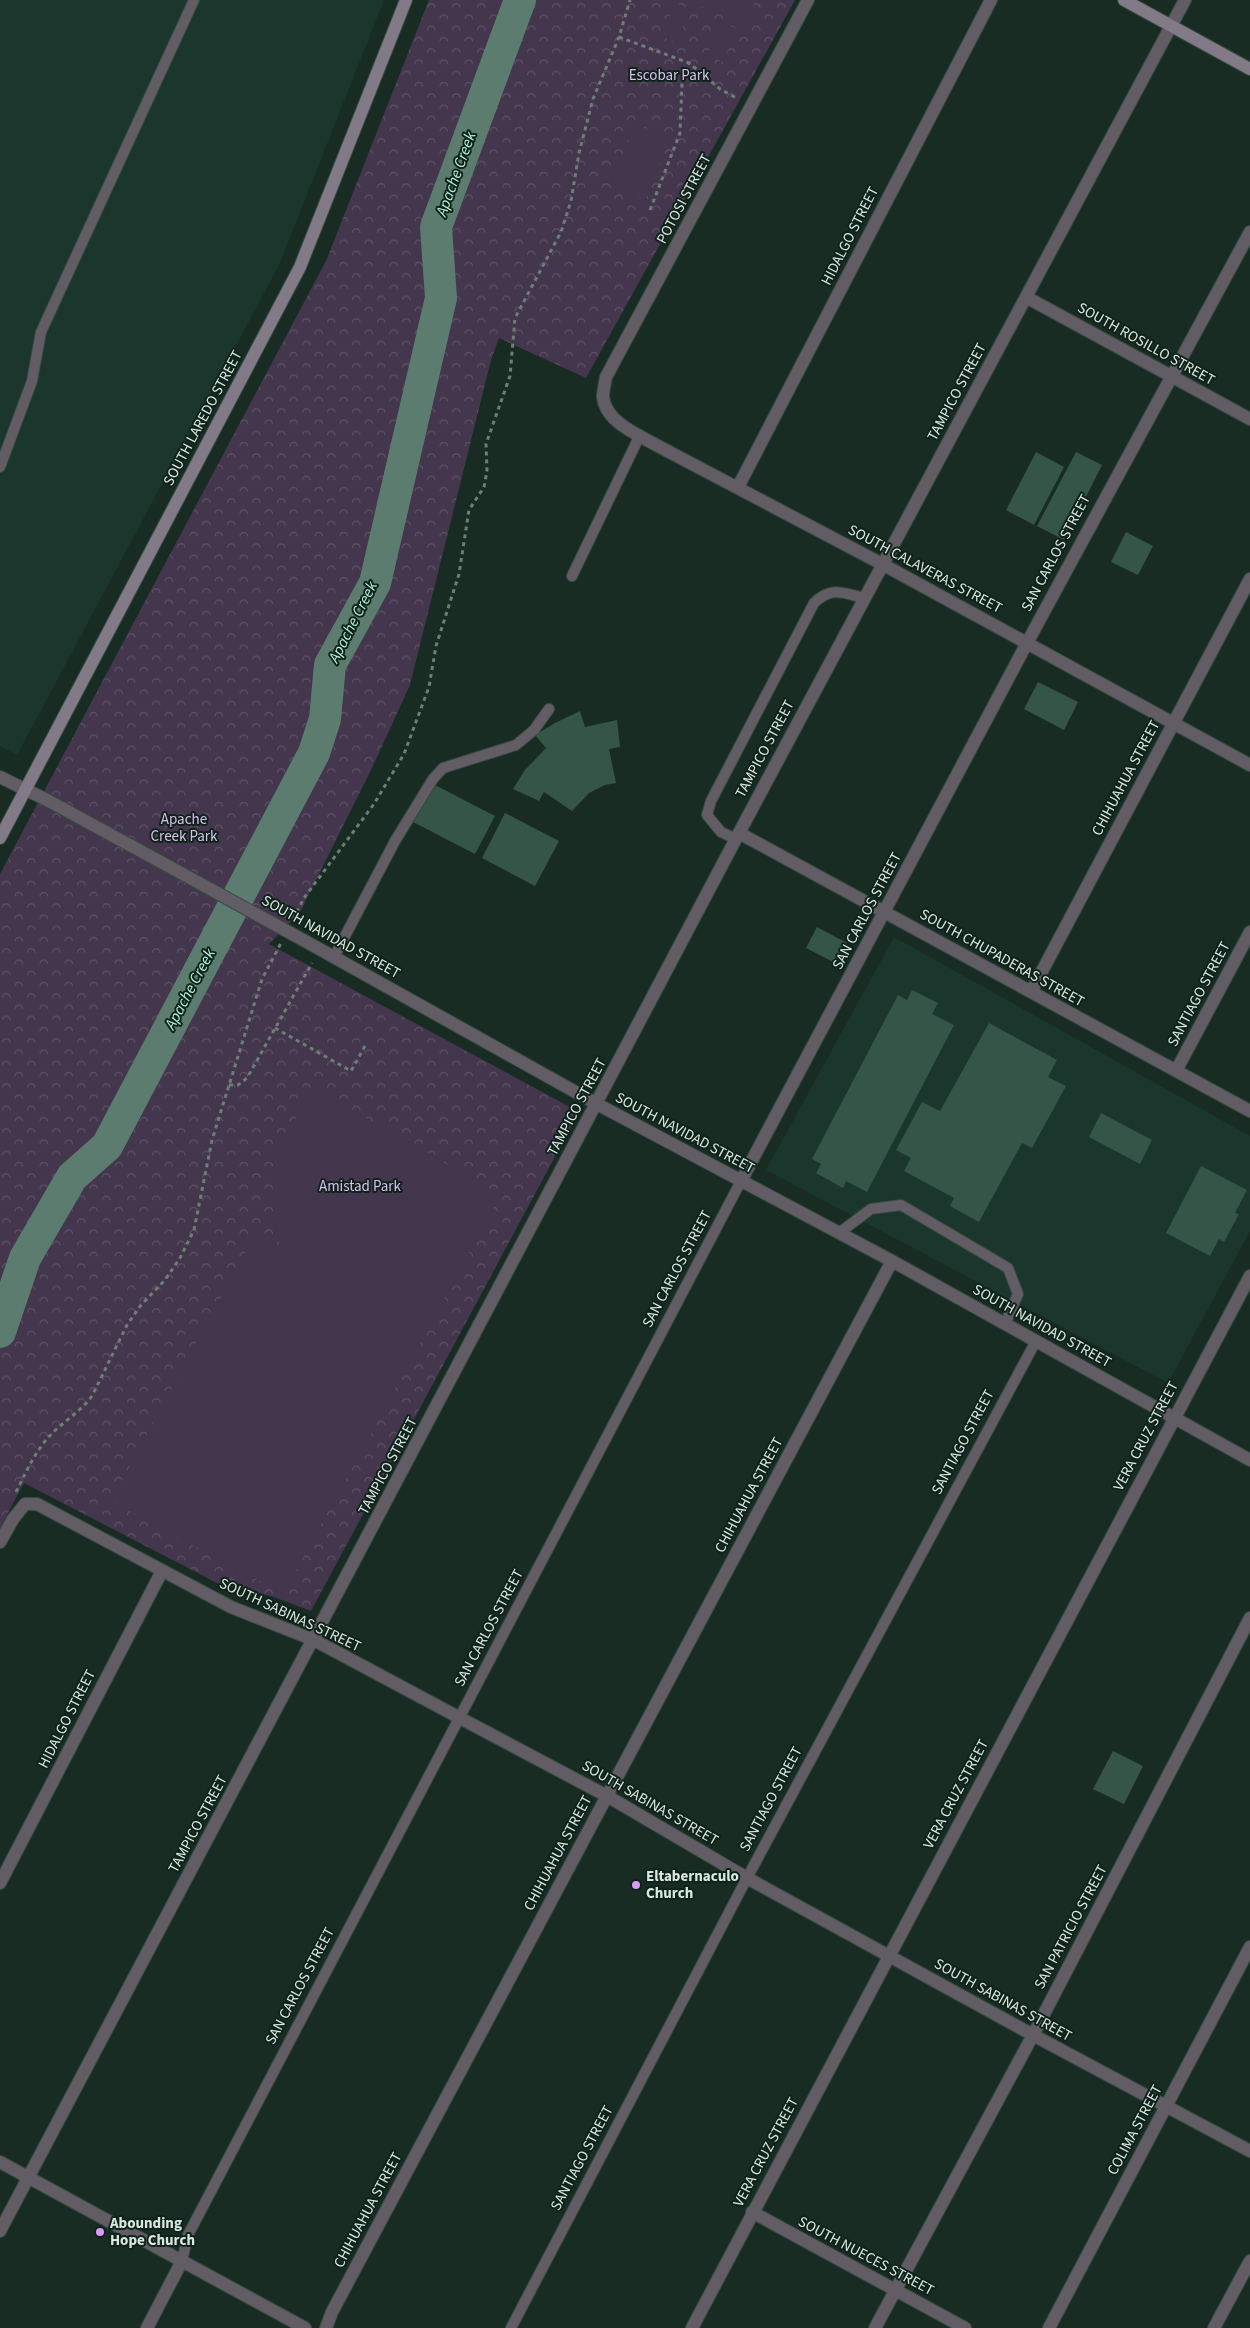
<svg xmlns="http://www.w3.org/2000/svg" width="1250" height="2328" font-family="'Source Sans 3',sans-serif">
<defs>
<pattern id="park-crowns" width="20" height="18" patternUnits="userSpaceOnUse" patternTransform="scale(1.25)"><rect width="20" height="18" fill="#44364c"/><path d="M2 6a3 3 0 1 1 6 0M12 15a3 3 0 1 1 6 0" fill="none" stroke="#5e5366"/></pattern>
</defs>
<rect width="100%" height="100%" fill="#182c24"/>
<path fill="#1b372d" d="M0 0H384L279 265 17 755 0 746Z
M894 937 1250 1136V1231L1168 1383 766 1170Z"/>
<path fill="url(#park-crowns)" d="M429 0H795L586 378 499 338 491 360 410 685 372 768 300 912 269 944 579 1112 311 1611 271 1596 217 1583 24 1483 0 1528V874L326 261Z"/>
<path fill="#44364c" d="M687 0H756L746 25Z
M675 3 690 9 676 42 661 36Z
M721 22 737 29 723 62 707 55Z
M635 124 670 138 645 200 610 185Z
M313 1087 488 1188 494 1207 283 1594 111 1501 255 1235 281 1249 274 1219 273 1159Z"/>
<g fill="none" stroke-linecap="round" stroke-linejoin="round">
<path stroke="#5b7c6e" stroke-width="32" d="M0 1332 25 1258 72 1177 107 1146 314 753 325 719 330 665 375 583 441 298 436 227 520 0"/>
</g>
<path fill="#355548" d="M1036 452 1064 467 1034 525 1006 510Z
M1076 452 1102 465 1064 540 1037 526Z
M1126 532 1153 546 1138 575 1111 562Z
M1038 682 1078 702 1064 730 1024 709Z
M580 711 585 727 617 720 620 747 609 749 616 783 605 785 589 793 572 811 544 792 539 801 513 789 525 770 546 748 535 735 555 723Z
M433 784 495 816 475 854 413 822Z
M505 813 559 841 535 886 482 858Z
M817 927 847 943 837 964 806 948Z
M912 990 938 1003 932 1014 954 1025 867 1192 846 1181 843 1188 816 1173 821 1164 812 1159 898 995 907 1000Z
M989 1023 1057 1060 1048 1077 1066 1086 1032 1148 1022 1143 979 1222 950 1206 954 1198 904 1171 911 1158 896 1150 922 1102 940 1111Z
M1101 1113 1152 1140 1140 1164 1089 1137Z
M1201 1166 1247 1190 1235 1213 1239 1214 1224 1242 1219 1239 1210 1256 1166 1233Z
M1113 1751 1143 1766 1124 1804 1093 1789Z"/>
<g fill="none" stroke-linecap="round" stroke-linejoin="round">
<g stroke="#374a42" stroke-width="12">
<path id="service" d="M0 467 32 381 41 332 194 0
M572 576 640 435
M736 839 721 832 707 815 711 801 814 603C832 586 843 593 864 598
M334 957 395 841 433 779 443 768 516 745 534 730 549 709
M839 1233 871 1209 901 1205 1008 1268 1018 1294 1005 1324
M182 2261 188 2235 741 1181
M511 2328 747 1878 1036 1341"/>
</g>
<g stroke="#374a42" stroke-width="14">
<path id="minor" d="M808 0 606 377C605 383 603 391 603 397 606 423 639 435 658 446L882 564 1250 765
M1026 297 1250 419
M738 487 991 0
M0 777 47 800 159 861
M739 833 1250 1111
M305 941 597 1104 892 1261 1250 1460
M1031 992 1250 579
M1176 1071 1250 932
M741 1181 1027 643 1250 232
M0 1542 13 1519 25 1504H37L231 1607 314 1640 460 1718 607 1796 747 1878 1033 2035 1250 2151
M0 1883 162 1571
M752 2212 965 2328
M0 2231 739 833 1185 0
M147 2328 182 2261
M326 2328 332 2312 892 1261
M692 2328 1250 1276
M875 2328 1033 2035 1250 1618
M1049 2328 1250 1947
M1214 2328 1250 2261"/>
</g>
<g stroke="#374a42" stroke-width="14">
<path id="tertiary" d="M0 2162 305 2328"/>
</g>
<g stroke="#374a42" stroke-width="14">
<path id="secondary" d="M1124 0 1250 69
M0 838 300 267 406 0"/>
</g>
<path stroke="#6d7e77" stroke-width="3" stroke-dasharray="4 4" stroke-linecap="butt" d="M619 37 689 63 720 89 738 99
M650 210 680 133 682 83 689 63
M293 919 304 898 374 804 404 754 429 687 436 646 459 574 469 510 484 487 487 471 486 444 510 376 515 318 561 232 571 201 579 153 593 99 619 37 630 0
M275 1028 351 1071 366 1044
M229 1085H238L247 1078 312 963
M16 1492C25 1474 33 1456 46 1440 59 1424 80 1413 92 1396L127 1325 141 1305 165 1280 180 1258 194 1230 212 1140 262 979 281 943"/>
<use href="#service" stroke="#625d65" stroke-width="10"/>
<use href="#minor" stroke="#625d65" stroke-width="12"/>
<use href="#tertiary" stroke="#625d65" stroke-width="12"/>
<use href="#secondary" stroke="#827b87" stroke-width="12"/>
<g stroke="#374a42" stroke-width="14" stroke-linecap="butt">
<path id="minor-bridge" d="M159 861 305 941"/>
</g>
<use href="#minor-bridge" stroke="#625d65" stroke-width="12"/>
</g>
<g fill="#d79bf9" stroke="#0f231b" stroke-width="2">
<circle cx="636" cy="1885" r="5"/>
<circle cx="100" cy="2232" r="5"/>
</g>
<g text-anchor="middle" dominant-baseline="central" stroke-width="4" stroke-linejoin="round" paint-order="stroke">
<g font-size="15" fill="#ddbff0" stroke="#0f231b">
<text x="669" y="75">Escobar Park</text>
<text x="184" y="819">Apache<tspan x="184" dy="17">Creek Park</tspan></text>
<text x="360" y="1186">Amistad Park</text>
</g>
<g font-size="15" fill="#dbe7e2" stroke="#0f231b">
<text transform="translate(684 199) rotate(-62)">POTOSI STREET</text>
<text transform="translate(850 236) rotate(-63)">HIDALGO STREET</text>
<text transform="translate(1146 344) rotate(29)">SOUTH ROSILLO STREET</text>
<text transform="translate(957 392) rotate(-62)">TAMPICO STREET</text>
<text transform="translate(203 418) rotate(-62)">SOUTH LAREDO STREET</text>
<text transform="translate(1056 553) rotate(-62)">SAN CARLOS STREET</text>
<text transform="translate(925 569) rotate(28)">SOUTH CALAVERAS STREET</text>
<text transform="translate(765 749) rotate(-62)">TAMPICO STREET</text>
<text transform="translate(1126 778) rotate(-62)">CHIHUAHUA STREET</text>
<text transform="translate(867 911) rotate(-62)">SAN CARLOS STREET</text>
<text transform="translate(331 937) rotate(29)">SOUTH NAVIDAD STREET</text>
<text transform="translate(1002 958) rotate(29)">SOUTH CHUPADERAS STREET</text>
<text transform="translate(1199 994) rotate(-62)">SANTIAGO STREET</text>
<text transform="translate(577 1107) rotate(-62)">TAMPICO STREET</text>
<text transform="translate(685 1133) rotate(28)">SOUTH NAVIDAD STREET</text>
<text transform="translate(677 1269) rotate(-62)">SAN CARLOS STREET</text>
<text transform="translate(1042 1326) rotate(29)">SOUTH NAVIDAD STREET</text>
<text transform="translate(1146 1436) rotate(-62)">VERA CRUZ STREET</text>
<text transform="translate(963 1442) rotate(-62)">SANTIAGO STREET</text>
<text transform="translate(388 1466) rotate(-62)">TAMPICO STREET</text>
<text transform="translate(749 1495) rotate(-62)">CHIHUAHUA STREET</text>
<text transform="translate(290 1615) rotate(25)">SOUTH SABINAS STREET</text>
<text transform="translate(489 1628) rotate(-62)">SAN CARLOS STREET</text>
<text transform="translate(67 1719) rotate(-63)">HIDALGO STREET</text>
<text transform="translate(956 1794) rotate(-62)">VERA CRUZ STREET</text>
<text transform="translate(771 1799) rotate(-62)">SANTIAGO STREET</text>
<text transform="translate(650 1803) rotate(30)">SOUTH SABINAS STREET</text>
<text transform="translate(198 1824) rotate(-62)">TAMPICO STREET</text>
<text transform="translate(558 1853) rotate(-62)">CHIHUAHUA STREET</text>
<text transform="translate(1071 1927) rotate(-62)">SAN PATRICIO STREET</text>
<text transform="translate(300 1986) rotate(-62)">SAN CARLOS STREET</text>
<text transform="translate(1003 2000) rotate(29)">SOUTH SABINAS STREET</text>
<text transform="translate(1135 2130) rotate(-62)">COLIMA STREET</text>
<text transform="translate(766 2152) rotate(-62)">VERA CRUZ STREET</text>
<text transform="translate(582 2158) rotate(-62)">SANTIAGO STREET</text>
<text transform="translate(368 2210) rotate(-62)">CHIHUAHUA STREET</text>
<text transform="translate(866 2256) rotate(28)">SOUTH NUECES STREET</text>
</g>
<g font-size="15" font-weight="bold" fill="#dbe7e2" stroke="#0f231b" text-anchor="start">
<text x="646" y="1876">Eltabernaculo<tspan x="646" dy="17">Church</tspan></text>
<text x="110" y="2223">Abounding<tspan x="110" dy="17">Hope Church</tspan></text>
</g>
<g font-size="16" font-style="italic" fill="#b4f4d9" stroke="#0f231b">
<text transform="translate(456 174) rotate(-70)">Apache Creek</text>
<text transform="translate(353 622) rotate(-63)">Apache Creek</text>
<text transform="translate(190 989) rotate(-62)">Apache Creek</text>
</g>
</g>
</svg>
